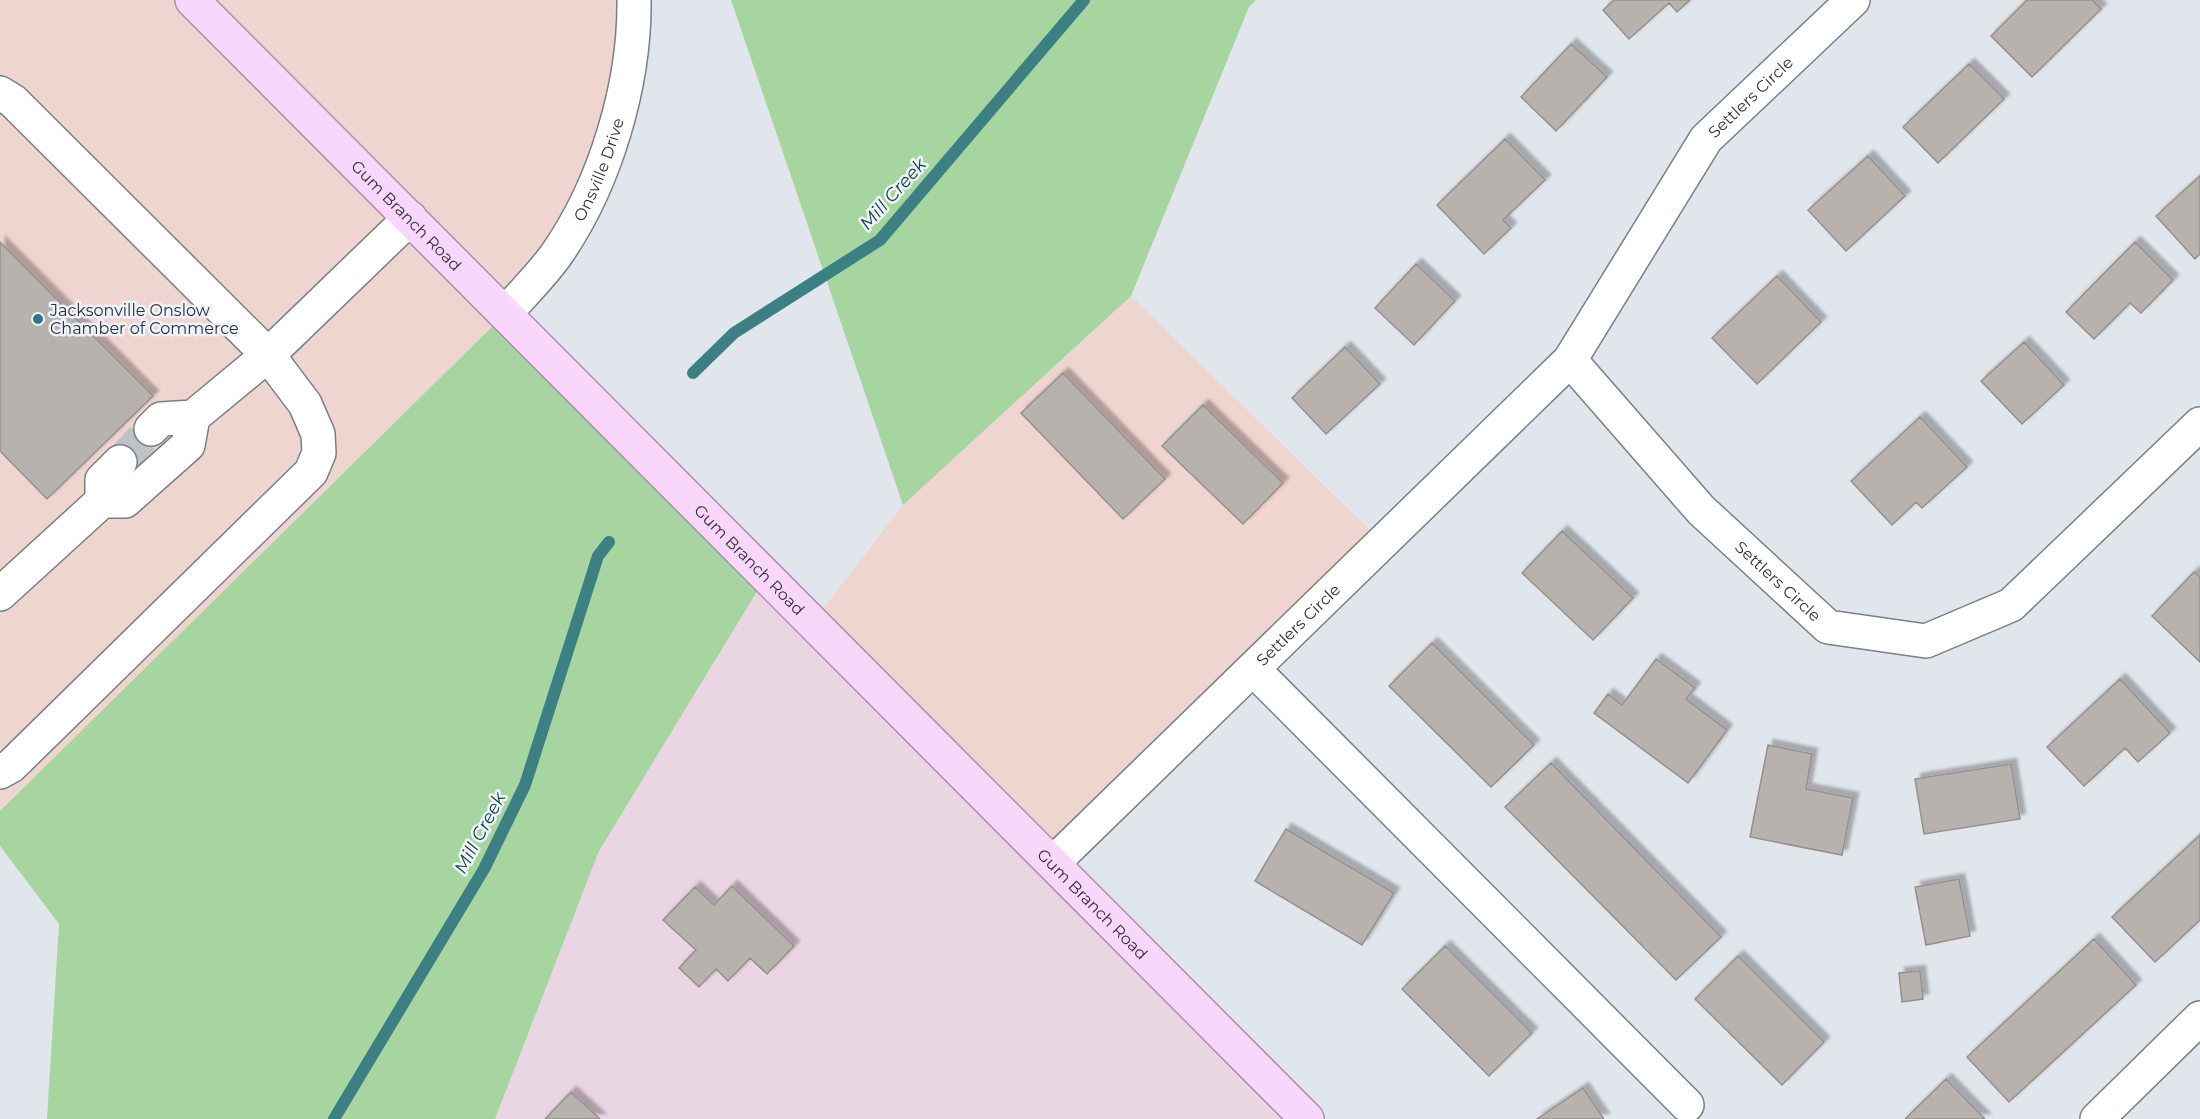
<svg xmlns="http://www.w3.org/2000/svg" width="2200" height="1119" font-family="Montserrat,sans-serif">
<defs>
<filter id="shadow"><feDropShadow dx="5.5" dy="-5.5" stdDeviation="1.5" flood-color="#0004"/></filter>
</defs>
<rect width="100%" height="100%" fill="#e1e6ec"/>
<path fill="#efd5d0" d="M0 0H634L613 131 505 314 0 811Z
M1131 296 1393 553 1053 863 813 622 903 505Z"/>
<path fill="#ead5e3" d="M767 575 1307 1119H495L599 851Z"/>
<path fill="#a7d5a0" d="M731 0H1256L1249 7 1131 296 903 505Z
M505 314 767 575 599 851 495 1119H47L59 924 0 846V811Z"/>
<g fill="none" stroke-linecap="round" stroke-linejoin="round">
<path stroke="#3d8084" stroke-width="12" d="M693 373 734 333 880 240 1084 0
M334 1119 484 869 525 785 598 556 609 542"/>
</g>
<path fill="#b8b2ae" stroke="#96908c" stroke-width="1.5" filter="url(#shadow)" d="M1614 0H1690L1677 12 1669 3 1629 39 1603 10Z
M2027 0H2092L2101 9 2032 77 1991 36Z
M1571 44 1607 77 1556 131 1521 97Z
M1969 64 2004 99 1938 163 1903 127Z
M1505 139 1545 180 1503 220 1511 228 1484 254 1437 205Z
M1868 156 1905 196 1846 251 1808 210Z
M2200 176V254L2195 259 2156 216Z
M0 242 153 396 47 499 0 451Z
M2135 242 2173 280 2141 313 2130 303 2094 339 2066 312Z
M1416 264 1455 301 1414 345 1375 308Z
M1777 276 1821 322 1757 384 1712 338Z
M2024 342 2064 385 2022 424 1981 381Z
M1345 347 1380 384 1326 434 1292 398Z
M1063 373 1165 479 1123 519 1021 413Z
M1203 405 1283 483 1243 524 1162 446Z
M1920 417 1967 467 1922 508 1916 502 1892 525 1851 481Z
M1562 531 1633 598 1593 640 1522 573Z
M2194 572 2200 577V662L2152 616Z
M1432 643 1534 745 1491 787 1389 686Z
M1656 659 1695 688 1686 699 1727 730 1688 783 1594 713 1608 694 1622 705Z
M2120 679 2170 733 2138 762 2125 748 2084 786 2047 747Z
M1768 745 1812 754 1806 789 1853 798 1842 855 1750 837Z
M1551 763 1721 937 1676 980 1505 807Z
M2011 764 2020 819 1924 834 1915 779Z
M1286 829 1394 893 1362 945 1255 881Z
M2200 835V920L2155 962 2112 917Z
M1959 879 1970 936 1926 945 1915 887Z
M732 886 794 946 767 974 750 958 728 981 716 969 699 987 679 968 696 950 663 920 695 887 714 905Z
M2094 939 2136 985 2009 1102 1967 1057Z
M1445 946 1532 1033 1489 1076 1402 989Z
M1738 956 1824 1042 1782 1085 1695 999Z
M1920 971 1923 999 1902 1002 1899 973Z
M1946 1079 1985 1119H1905Z
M1583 1088 1604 1119H1537Z
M571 1092 600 1119H545Z"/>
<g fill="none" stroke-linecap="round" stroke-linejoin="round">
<path stroke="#bdc2c7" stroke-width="33" stroke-dasharray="33 16" stroke-linecap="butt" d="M120 462 151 429"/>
<g stroke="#7a7f84" stroke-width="36">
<g id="minor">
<path d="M0 93 13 101 268 355 305 404 318 434 319 453 311 472 11 766 0 772"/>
<path id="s1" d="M505 314C522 294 541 276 556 255 605 185 635 85 634 0"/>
<path id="s2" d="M1570 360 1701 510 1828 627 1926 641 2011 605 2200 424"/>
<path d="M151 429 161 419 193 417 268 355 410 218"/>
<path d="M102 501V480L120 462"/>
<path d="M0 594 102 501H125L188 445 193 417"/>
<path d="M1254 670 1687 1105"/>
<path id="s3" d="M1053 863 1570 360 1706 139 1853 0"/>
<path d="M2097 1119 2200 1018"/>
</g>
</g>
<g stroke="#af8cb4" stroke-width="36">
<g id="major">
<path id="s4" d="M192 0 1307 1119"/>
</g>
</g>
<use href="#minor" stroke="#fff" stroke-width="33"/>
<use href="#major" stroke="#f8d7fb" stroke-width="33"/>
</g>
<circle fill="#357389" stroke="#eef4f9" stroke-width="2" cx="38" cy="319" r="6"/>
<g text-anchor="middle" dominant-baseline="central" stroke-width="5" stroke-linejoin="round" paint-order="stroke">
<g font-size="16" fill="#2e3033" stroke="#eef4f9">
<text stroke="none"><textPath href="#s3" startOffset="1042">Settlers Circle</textPath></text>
<text stroke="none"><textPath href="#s1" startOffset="174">Onsville Drive</textPath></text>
<text stroke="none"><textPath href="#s4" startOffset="304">Gum Branch Road</textPath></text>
<text stroke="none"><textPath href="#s4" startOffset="790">Gum Branch Road</textPath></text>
<text stroke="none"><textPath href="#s2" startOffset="304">Settlers Circle</textPath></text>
<text stroke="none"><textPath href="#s3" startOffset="342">Settlers Circle</textPath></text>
<text stroke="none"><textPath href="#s4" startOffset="1276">Gum Branch Road</textPath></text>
</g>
<g font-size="16" fill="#2e3033" stroke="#eef4f9" text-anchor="start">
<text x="50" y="310">Jacksonville Onslow<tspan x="50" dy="18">Chamber of Commerce</tspan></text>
</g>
<g font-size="18" font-style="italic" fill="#113d3f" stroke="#eef4f9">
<text transform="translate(893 194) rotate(-48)">Mill Creek</text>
<text transform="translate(480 833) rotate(-62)">Mill Creek</text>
</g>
</g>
</svg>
